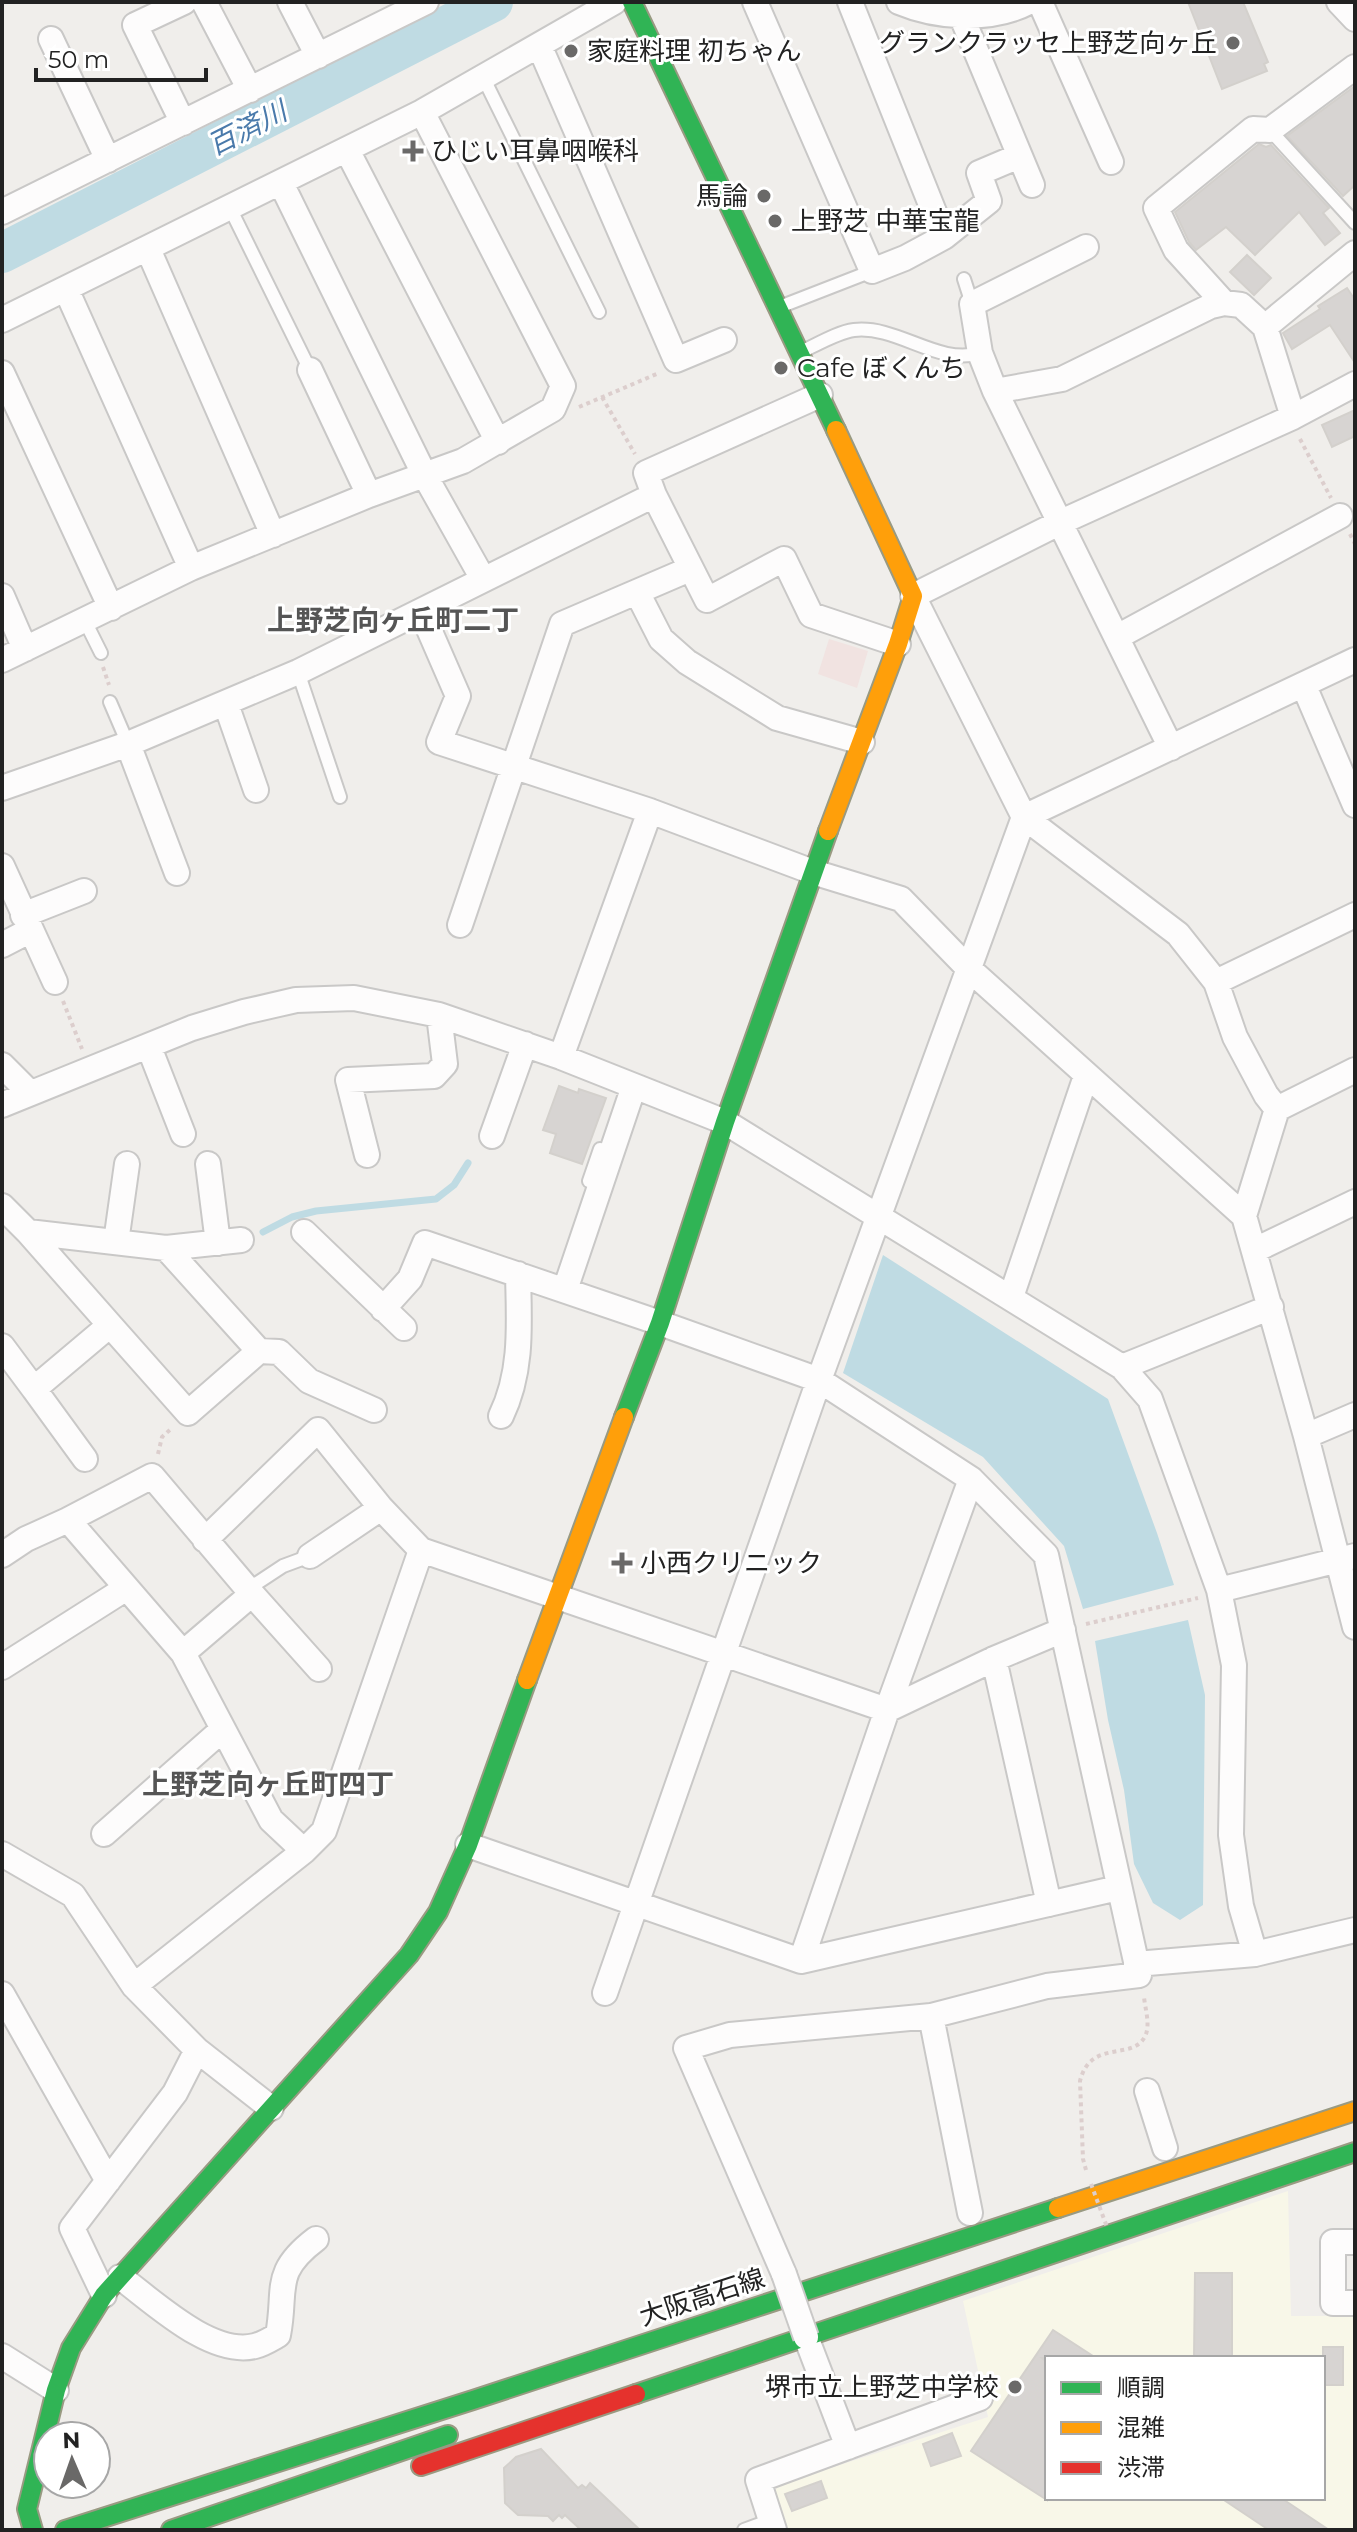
<svg xmlns="http://www.w3.org/2000/svg" width="1357" height="2532" font-family="Montserrat,'Noto Sans JP',sans-serif">
<rect width="100%" height="100%" fill="#f0eeeb"/>
<path fill="#f1e3e1" d="M829 639 868 651 857 688 818 674Z"/>
<path fill="#f8f7e8" fill-rule="evenodd" d="M1288 2191 1291 2316H1355V2530H787L774 2494 778 2485 988 2417 963 2301ZM1047 2358H1323V2498H1047Z"/>
<path fill="#bfdbe3" d="M883 1255 1108 1399 1157 1533 1174 1585 1083 1609 1064 1546 983 1457 843 1373Z
M1188 1620 1205 1695 1203 1905 1180 1920 1153 1903 1134 1864 1124 1790 1108 1720 1095 1641Z"/>
<g fill="none" stroke-linecap="round" stroke-linejoin="round">
<path stroke="#bfdbe3" stroke-width="7" d="M263 1232 292 1217 316 1211 436 1199 454 1185 468 1163"/>
<path stroke="#bfdbe3" stroke-width="40" d="M2 253 493 2"/>
</g>
<path fill="#d7d4d2" stroke="#d3d0cc" stroke-width="2" d="M1188 2H1243L1268 62 1264 64 1267 71 1222 89Z
M1355 86V185L1343 196 1287 136Z
M1259 144 1266 147 1271 145 1329 208 1323 213 1340 233 1325 245 1299 212 1255 255 1226 227 1196 250 1189 242 1175 212Z
M1247 255 1271 278 1254 295 1230 272Z
M1347 288 1355 300V363L1330 325 1292 349 1283 333 1320 309 1318 306Z
M1355 410V436L1332 447 1322 425Z
M559 1086 578 1093 579 1089 606 1098 582 1164 550 1153 556 1134 543 1130Z
M1195 2273H1232V2358H1194Z
M1053 2330 1096 2358H1042L1047 2362V2500L971 2451Z
M1323 2347H1343V2385H1323Z
M952 2433 961 2456 931 2466 923 2444Z
M541 2449 578 2488 582 2485 586 2488 590 2483 640 2530H581L565 2515 562 2518 559 2515 553 2521 548 2516 518 2515 505 2503 504 2468 516 2457Z
M821 2481 827 2498 792 2511 785 2494Z
M1221 2498H1281L1329 2530H1269Z"/>
<g fill="none" stroke-linecap="round" stroke-linejoin="round">
<g stroke="#c9c8c7" stroke-width="16">
<path id="lane" d="M483 77 599 312
M1270 130 1355 223
M230 208 310 370
M964 279 972 304
M782 306 872 271
M803 351C818 344 838 332 854 330 898 325 938 366 980 353
M85 621 101 653
M298 672 340 797
M110 702 128 744
M589 1181 600 1149
M248 1589 283 1566 310 1556
M744 2530 771 2520"/>
</g>
<g stroke="#c9c8c7" stroke-width="28">
<path id="street" d="M204 2 250 90
M290 2 318 56
M755 2 872 271 905 258 944 237 850 2
M899 2C937 18 991 22 1029 2
M1040 2 1111 162
M1339 2 1355 19
M961 15 1032 185
M51 39 108 160
M539 45 676 360 724 340
M183 123 135 25 184 2
M347 150 498 442
M281 183 424 474 483 579
M2 212 426 2
M944 237 989 201 979 173 1019 156
M1086 247 972 304 980 353 995 391 1171 748
M148 249 273 535
M66 289 191 568
M1224 303 1176 250 1156 208 1253 129 1270 130 1355 67
M2 320 422 112 614 2
M1265 327 1355 253
M310 370 369 495
M2 373 111 608
M995 391 1062 379 1211 306 1224 303 1241 305 1265 327 1293 417
M654 495 707 600 784 559 811 615 898 644
M637 592 661 639 687 662 777 718 862 742
M2 596 25 649
M421 611 458 696 439 742 650 811 813 872 901 899 968 968 1244 1216
M1117 637 1340 516
M2 660 191 568 369 495 463 461 553 409 563 386 422 112
M1304 686 1355 805
M226 704 256 790
M128 744 177 873
M2 788 128 744 298 672 654 495 646 473 820 395
M2 866 55 982
M23 915 84 891
M460 925 562 624 690 569
M2 945 31 930
M1216 982 1355 915
M149 1047 183 1134
M561 1057 650 811
M2 1065 30 1093
M1355 1070 1277 1109 1244 1216 1306 1436 1355 1627
M2 1105 192 1028 244 1012 296 1000 354 998 439 1015 561 1057 725 1122 1122 1367 1150 1399 1219 1590 1234 1665 1231 1835 1241 1906 1255 1954
M1277 1109 1266 1095 1235 1037 1216 982 1178 934 1024 817 913 596 1061 522 1293 417 1355 384
M492 1136 525 1044
M367 1155 348 1080 434 1076 445 1064 439 1015
M208 1164 218 1243
M2 1206 28 1232 166 1248 259 1351 188 1413 110 1325 34 1389 2 1346
M28 1232 110 1325
M304 1232 404 1328
M116 1242 127 1164
M166 1248 241 1240
M1255 1250 1355 1202
M565 1290 634 1086
M1011 1297 1086 1076
M383 1309 410 1279 425 1243 660 1323 819 1380 971 1479 1046 1555 1139 1975 1047 1986 931 2016 730 2035 686 2048 784 2274
M259 1351 279 1352 309 1381 374 1410
M1122 1367 1271 1307
M34 1389 85 1459
M501 1416C523 1371 519 1322 518 1274
M1306 1436 1355 1415
M68 1520 152 1476 252 1594 183 1653
M205 1540 318 1430 381 1508 421 1550
M2 1555 26 1539 68 1520 183 1653 271 1820 304 1851
M310 1556 381 1508
M1219 1590 1355 1556
M252 1594 319 1669
M994 1659 1049 1904
M2 1667 125 1589
M104 1834 222 1730
M468 1845 801 1961 1118 1888
M2 1854 73 1895 134 1986 197 2050 271 2108
M801 1961 887 1710 971 1479
M1136 1964 1255 1954 1355 1930
M134 1986 304 1851 324 1831 421 1550 887 1710 994 1659 1063 1630
M605 1993 819 1380 1024 817 1355 660
M2 1994 108 2181
M931 2016 970 2213
M1147 2091 1165 2148
M1355 2242H1333V2303H1355
M120 2277C154 2302 211 2357 255 2346 263 2344 271 2339 278 2335 287 2289 271 2273 316 2239
M104 2295 72 2228 175 2093 197 2050
M806 2337 848 2447
M2 2356 56 2390
M774 2530 758 2480 980 2398"/>
</g>
<g stroke="#999a82" stroke-width="22">
<path id="fast" d="M632 2 836 430
M624 1417 660 1323 725 1122 828 831
M636 2394 1355 2152
M33 2530 27 2509 56 2390 71 2348 104 2295 409 1955 438 1912 468 1845 527 1680
M65 2530 473 2400 1058 2208
M171 2530 448 2435"/>
</g>
<g stroke="#999a82" stroke-width="22">
<path id="slow" d="M828 831 898 644 913 596 836 430
M527 1680 624 1417
M1058 2208 1355 2111"/>
</g>
<g stroke="#999a82" stroke-width="22">
<path id="jam" d="M421 2466 636 2394"/>
</g>
<path stroke="#dccecd" stroke-width="4" stroke-dasharray="4 4" stroke-linecap="butt" d="M602 397 635 454
M579 407 659 373
M1300 439 1331 498
M1350 534 1355 544
M103 667 109 685
M63 1001 82 1049
M158 1454 162 1437 172 1428
M1086 1624 1198 1598
M1086 2170 1083 2159 1080 2081C1091 2037 1135 2063 1146 2034 1150 2023 1145 2008 1144 1997"/>
<use href="#lane" stroke="#fdfcfc" stroke-width="12"/>
<use href="#street" stroke="#fdfcfc" stroke-width="24"/>
<use href="#fast" stroke="#30b455" stroke-width="18"/>
<use href="#slow" stroke="#ff9f0a" stroke-width="18"/>
<use href="#jam" stroke="#e5322d" stroke-width="18"/>
<g stroke="#c9c8c7" stroke-width="28" stroke-linecap="butt">
<path id="street-bridge" d="M784 2274 806 2337"/>
</g>
<path stroke="#dccecd" stroke-width="4" stroke-dasharray="4 4" stroke-linecap="butt" d="M1091 2184 1107 2227"/>
<use href="#street-bridge" stroke="#fdfcfc" stroke-width="24"/>
</g>
<g fill="#6a6968" stroke="#fff" stroke-width="3">
<circle cx="1233" cy="43" r="8"/>
<circle cx="571" cy="51" r="8"/>
<path d="M409 139h8v8h8v8h-8v8h-8v-8h-8v-8h8z"/>
<circle cx="764" cy="196" r="8"/>
<circle cx="775" cy="221" r="8"/>
<circle cx="781" cy="368" r="8"/>
<path d="M618 1551h8v8h8v8h-8v8h-8v-8h-8v-8h8z"/>
<circle cx="1015" cy="2387" r="8"/>
</g>
<g text-anchor="middle" dominant-baseline="central" stroke-width="6" stroke-linejoin="round" paint-order="stroke">
<g font-size="26" fill="#222" stroke="#fff" text-anchor="start">
<text x="1217" y="43" text-anchor="end">グランクラッセ上野芝向ヶ丘</text>
<text x="587" y="51">家庭料理 初ちゃん</text>
<text x="431" y="151">ひじい耳鼻咽喉科</text>
<text x="748" y="196" text-anchor="end">馬論</text>
<text x="791" y="221">上野芝 中華宝龍</text>
<text x="797" y="368">Cafe ぼくんち</text>
<text x="640" y="1563">小西クリニック</text>
<text x="999" y="2387" text-anchor="end">堺市立上野芝中学校</text>
</g>
<g font-size="26" fill="#222" stroke="#fff">
<text transform="translate(702 2297) rotate(-18)">大阪高石線</text>
</g>
<g font-size="28" font-style="italic" fill="#4a7aab" stroke="#fff">
<text transform="translate(247 128) rotate(-27)">百済川</text>
</g>
<g font-size="28" font-weight="bold" fill="#555" stroke="#fff">
<text x="393" y="620">上野芝向ヶ丘町二丁</text>
<text x="268" y="1784">上野芝向ヶ丘町四丁</text>
</g>
</g>
<rect width="1357" height="2532" fill="none" stroke="#222222" stroke-width="8"/>
<rect x="1045" y="2356" width="280" height="144" fill="#ffffff" stroke="#a7a7a7" stroke-width="2"/>
<rect x="1061" y="2382" width="40" height="12" fill="#30b455" stroke="#a7a7a7" stroke-width="2"/>
<text x="1117" y="2396" font-size="24" fill="#222222">順調</text>
<rect x="1061" y="2422" width="40" height="12" fill="#ff9f0a" stroke="#a7a7a7" stroke-width="2"/>
<text x="1117" y="2436" font-size="24" fill="#222222">混雑</text>
<rect x="1061" y="2462" width="40" height="12" fill="#e5322d" stroke="#a7a7a7" stroke-width="2"/>
<text x="1117" y="2476" font-size="24" fill="#222222">渋滞</text>
<g transform="translate(72 2460) rotate(358)"><circle r="38" fill="#ffffff" stroke="#a7a7a7" stroke-width="2"/>
<path d="M0-6L14 30L0 20L-14 30Z" fill="#6a6968"/>
<text y="-12" font-size="22" font-weight="bold" text-anchor="middle" fill="#222222">N</text>
</g>
<path d="M36 68v12h170v-12" fill="none" stroke="#222222" stroke-width="4"/>
<text x="48" y="68" font-size="24" fill="#222222" stroke="#ffffff" stroke-width="6" paint-order="stroke">50 m</text>
</svg>
